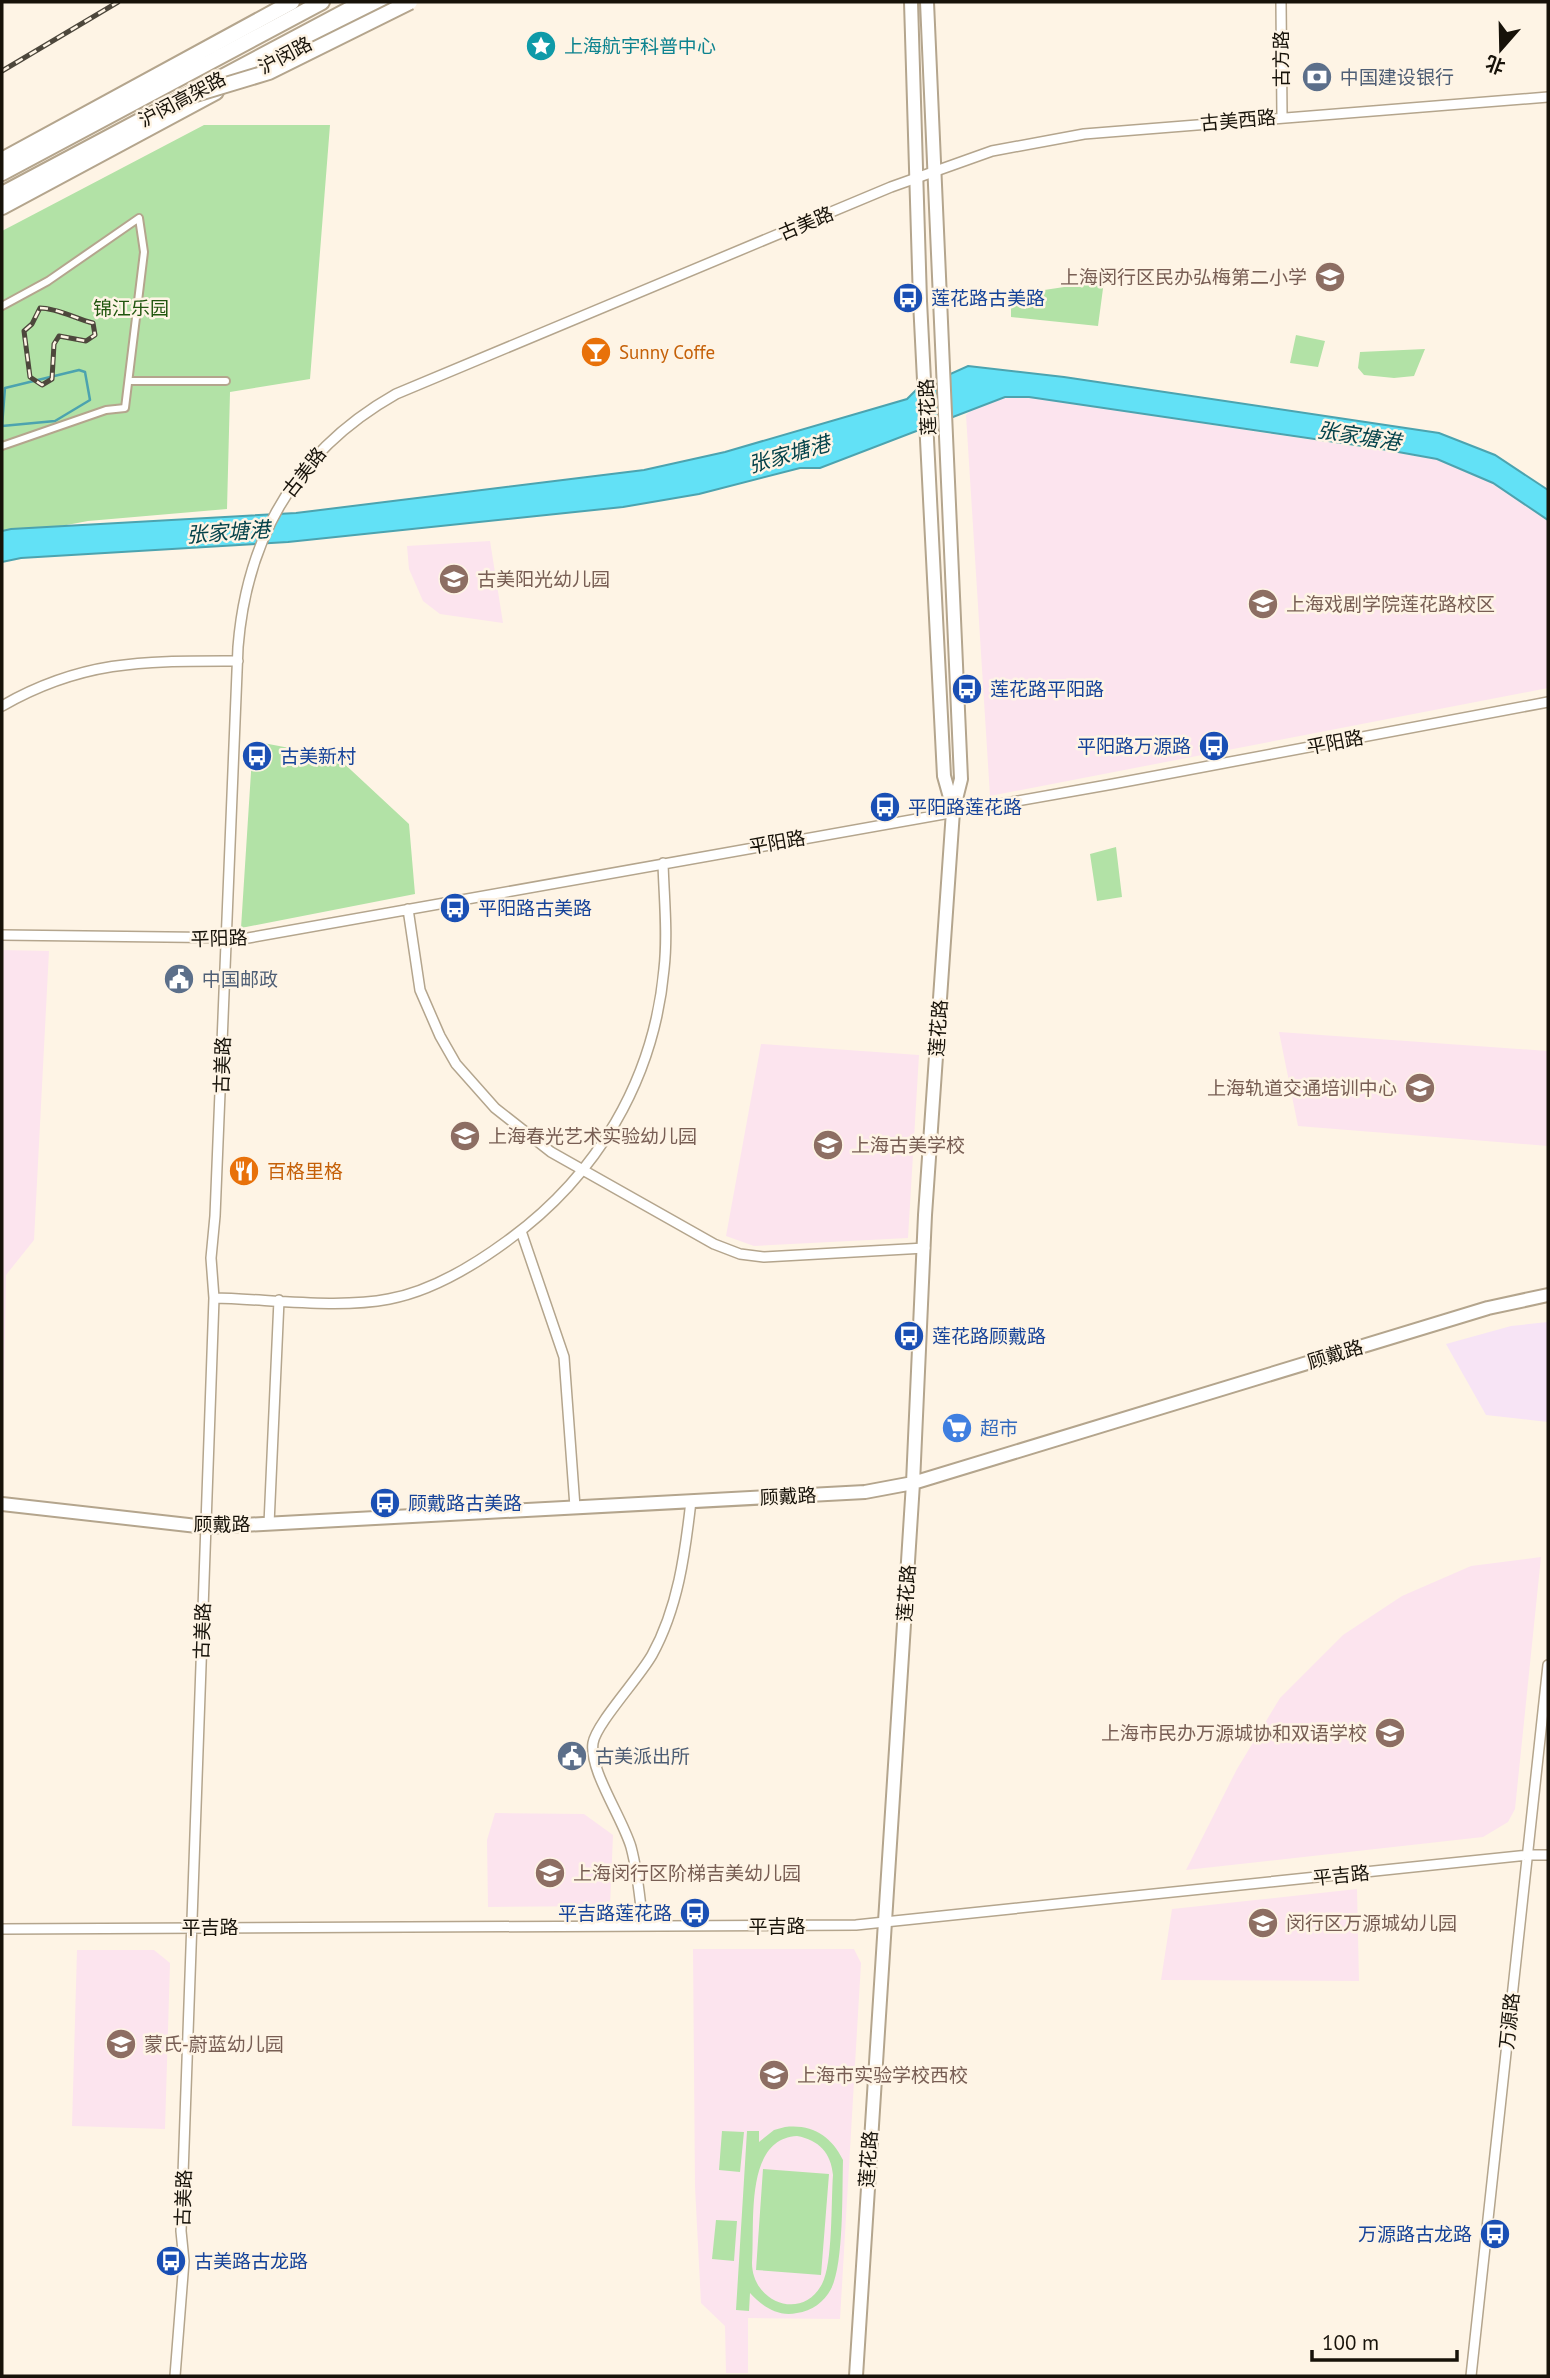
<svg xmlns="http://www.w3.org/2000/svg" width="1550" height="2378" font-family="'PT Sans','Noto Sans SC',sans-serif">
<rect width="100%" height="100%" fill="#fef4e5"/>
<path fill="#f7e4f5" d="M1548 1322V1422L1486 1415 1446 1344 1511 1326Z"/>
<path fill="#fce4ee" d="M1005 397H1029L1437 459 1493 483 1548 520V688L990 796 966 415 974 407Z
M490 541 503 623 440 614 423 601 409 569 407 546Z
M2 950 49 951 34 1240 6 1275 3 1436Z
M1279 1032 1548 1051V1146L1298 1126Z
M761 1044 919 1055 908 1238 754 1246 726 1236Z
M1541 1557 1515 1809 1508 1822 1483 1837 1186 1870 1237 1769 1280 1698 1343 1635 1402 1596 1471 1566Z
M495 1813 584 1814 613 1835 610 1906 488 1907 487 1840Z
M1357 1889 1359 1981 1161 1980 1172 1909Z
M693 1949H854L861 1963 840 2319 748 2318V2373H726L725 2326 701 2303 695 2187Z
M77 1950H154L170 1963 165 2129 72 2126Z"/>
<path fill="#b2e2a6" fill-rule="evenodd" d="M204 125H330L310 379 230 392 227 509 88 521 2 537V231Z
M1104 281 1098 326 1011 317V295Z
M1296 335 1325 341 1318 367 1290 363Z
M1425 349 1414 376 1394 378 1364 375 1358 368 1360 352Z
M253 741 337 757 409 824 415 894 241 928Z
M1116 847 1122 897 1097 901 1090 854Z
M785 2127C813 2124 831 2136 843 2160 842 2191 844 2264 831 2289 824 2302 812 2311 797 2313 778 2317 763 2307 750 2293L749 2311 736 2310 747 2131H759V2142L774 2130ZM797 2136C819 2140 831 2153 833 2175 831 2200 833 2264 822 2284 802 2322 752 2302 752 2263 755 2223 744 2139 797 2136Z
M722 2131 744 2132 740 2172 719 2170Z
M763 2169 829 2174 821 2275 756 2270Z
M716 2220 737 2221 734 2261 712 2259Z"/>
<path fill="#62e1f6" stroke="#4ca3af" stroke-width="2" d="M968 366 1064 377 1439 433 1495 455 1548 490V520L1493 483 1437 459 1376 448 1029 397H1005L820 468H800L699 494 623 507 288 542 21 558 2 562V531L11 529 296 513 644 470 725 452 907 399 917 389Z"/>
<g fill="none" stroke-linecap="round" stroke-linejoin="round">
<path stroke="#4ca3af" stroke-width="2.5" d="M79 370 85 372 90 400 55 421 2 426 5 388Z"/>
<g stroke="#b4a58d" stroke-width="10">
<path id="pedestrian" d="M2 306 48 281 139 218 144 252 125 408 106 410 2 446
M131 381H226"/>
</g>
<g stroke="#b4a58d" stroke-width="12">
<path id="minor" d="M1281 2 1282 117
M2 706C84 659 147 661 238 661
M408 909 420 990 440 1036 456 1064 495 1108 551 1152 714 1244 740 1254 764 1257 925 1248
M2 935 248 938 1113 784 1548 702
M521 1231 564 1357 575 1507
M214 1298C267 1299 338 1309 389 1299 432 1291 473 1266 507 1241 597 1176 654 1080 664 969 668 934 664 898 663 863
M269 1524 279 1300
M643 1926C640 1899 638 1873 631 1847 622 1817 589 1770 593 1743 596 1724 639 1678 652 1655 678 1608 685 1554 691 1501
M2 1929 856 1925 1528 1855H1548
M175 2376 184 2261 181 2231 214 1298 211 1258 215 1216 238 647C247 535 297 450 396 394L891 187 992 151 1084 134 1548 97
M1471 2376 1548 1665"/>
</g>
<g stroke="#b4a58d" stroke-width="16">
<path id="secondary" d="M911 2 920 301 944 776 953 808
M2 1504 206 1527 865 1492 913 1483 1488 1308 1548 1295
M856 2376 913 1483 925 1215 953 811 961 779 927 2"/>
</g>
<g stroke="#b4a58d" stroke-width="18">
<path id="primary" d="M246 75 383 2
M2 160 292 2
M2 207 216 92"/>
</g>
<g stroke="#b4a58d" stroke-width="18">
<path id="trunk" d="M2 173 322 2
M2 194 363 2"/>
</g>
<use href="#pedestrian" stroke="#fff" stroke-width="6"/>
<use href="#minor" stroke="#fff" stroke-width="9"/>
<use href="#secondary" stroke="#fff" stroke-width="12"/>
<use href="#primary" stroke="#fff" stroke-width="14"/>
<use href="#trunk" stroke="#fff" stroke-width="14"/>
<g stroke="#4d473c" stroke-width="5">
<path id="rail" d="M2 71 118 2
M40 308C57 308 76 319 93 323L95 335 86 341 59 336 54 344 52 379 42 385 30 377 24 331 32 324Z"/>
</g>
<use href="#rail" stroke="#fef4e5" stroke-width="2.5" stroke-dasharray="8" stroke-linecap="butt"/>
<g stroke="#b4a58d" stroke-width="18" stroke-linecap="butt">
<path id="trunk-bridge" d="M186 97 269 72 410 2"/>
</g>
<use href="#trunk-bridge" stroke="#fff" stroke-width="14"/>
</g>
<defs>
<g id="sight-disc" transform="scale(1.575)"><circle r="9.5" fill="#0f9aa8" stroke="#fef4e5"/><path d="M0-6L1.8-2.2L6-1.7L2.9 1.2L3.7 5.4L0 3.3L-3.7 5.4L-2.9 1.2L-6-1.7L-1.8-2.2Z" fill="#fff"/></g>
<g id="bank-disc" transform="scale(1.575)"><circle r="9.5" fill="#5c6f8a" stroke="#fef4e5"/><path d="M-6-4H6V4H-6ZM0-2.3a2.3 2.3 0 1 0 0 4.6a2.3 2.3 0 1 0 0-4.6Z" fill="#fff"/></g>
<g id="school-disc" transform="scale(1.575)"><circle r="9.5" fill="#8d6e63" stroke="#fef4e5"/><path d="M0-5L7-2L0 1L-7-2ZM-4 1L0 2.5L4 1V4Q0 6-4 4Z" fill="#fff"/></g>
<g id="bus-disc" transform="scale(1.575)"><circle r="9.5" fill="#1a4fb4" stroke="#fef4e5"/><path d="M-5-6H5V4H4V6H2V4H-2V6H-4V4H-5ZM-3.5-4V0h7V-4ZM-3.5 1.2v1.5H-2V1.2ZM2 1.2v1.5H3.5V1.2Z" fill="#fff"/></g>
<g id="bar-disc" transform="scale(1.575)"><circle r="9.5" fill="#e8710a" stroke="#fef4e5"/><path d="M-6-5H6L.8 .8V4.5H3.5V6h-7V4.5H-.8V.8Z" fill="#fff"/></g>
<g id="university-disc" transform="scale(1.575)"><circle r="9.5" fill="#8d6e63" stroke="#fef4e5"/><path d="M0-5L7-2L0 1L-7-2ZM-4 1L0 2.5L4 1V4Q0 6-4 4Z" fill="#fff"/></g>
<g id="civic-disc" transform="scale(1.575)"><circle r="9.5" fill="#5c6f8a" stroke="#fef4e5"/><path d="M-.6-6.5H3V-4.5H.6V-3L4-1V1h2V6H-6V1h2V-1L-.6-3ZM-1.2 2.5V6h2.4V2.5Z" fill="#fff"/></g>
<g id="restaurant-disc" transform="scale(1.575)"><circle r="9.5" fill="#e8710a" stroke="#fef4e5"/><path d="M-5-6h1v4h1v-4h1v4h1v-4h1v5L-1.5 .5V6h-2V.5L-5-1ZM5-6V6H3V1.5H1.5Q1.5-4 5-6Z" fill="#fff"/></g>
<g id="supermarket-disc" transform="scale(1.575)"><circle r="9.5" fill="#3f7fe0" stroke="#fef4e5"/><path d="M-6-5.5h2.5l.6 2H6L4.5 2H-2.5L-4.4-4H-6ZM-1.5 3.2a1.3 1.3 0 1 0 .1 0ZM3 3.2a1.3 1.3 0 1 0 .1 0Z" fill="#fff"/></g>
</defs>
<g fill-rule="evenodd">
<use href="#sight-disc" x="541" y="46"/>
<use href="#bank-disc" x="1317" y="77"/>
<use href="#school-disc" x="1330" y="277"/>
<use href="#bus-disc" x="908" y="298"/>
<use href="#bar-disc" x="596" y="352"/>
<use href="#school-disc" x="454" y="579"/>
<use href="#university-disc" x="1263" y="604"/>
<use href="#bus-disc" x="967" y="689"/>
<use href="#bus-disc" x="1214" y="746"/>
<use href="#bus-disc" x="257" y="756"/>
<use href="#bus-disc" x="885" y="807"/>
<use href="#bus-disc" x="455" y="908"/>
<use href="#civic-disc" x="179" y="979"/>
<use href="#school-disc" x="1420" y="1088"/>
<use href="#school-disc" x="465" y="1136"/>
<use href="#school-disc" x="828" y="1145"/>
<use href="#restaurant-disc" x="244" y="1171"/>
<use href="#bus-disc" x="909" y="1336"/>
<use href="#supermarket-disc" x="957" y="1428"/>
<use href="#bus-disc" x="385" y="1503"/>
<use href="#school-disc" x="1390" y="1733"/>
<use href="#civic-disc" x="572" y="1756"/>
<use href="#school-disc" x="550" y="1873"/>
<use href="#bus-disc" x="695" y="1913"/>
<use href="#school-disc" x="1263" y="1923"/>
<use href="#school-disc" x="121" y="2044"/>
<use href="#school-disc" x="774" y="2075"/>
<use href="#bus-disc" x="1495" y="2234"/>
<use href="#bus-disc" x="171" y="2261"/>
</g>
<g text-anchor="middle" dominant-baseline="central" stroke-width="5" stroke-linejoin="round" paint-order="stroke">
<g font-size="19" fill="#0d838f" stroke="#fef4e5" text-anchor="start">
<text x="564" y="46">上海航宇科普中心</text>
</g>
<g font-size="19" fill="#171209" stroke="#fef4e5">
<text transform="translate(285 55) rotate(-28)">沪闵路</text>
<text transform="translate(1281 59) rotate(-90)">古方路</text>
<text transform="translate(182 99) rotate(-28)">沪闵高架路</text>
<text transform="translate(1238 120) rotate(-5)">古美西路</text>
<text transform="translate(806 223) rotate(-23)">古美路</text>
<text transform="translate(927 407) rotate(-93)">莲花路</text>
<text transform="translate(304 472) rotate(-52)">古美路</text>
<text transform="translate(1335 742) rotate(-11)">平阳路</text>
<text transform="translate(777 842) rotate(-10)">平阳路</text>
<text transform="translate(219 938) rotate(-2)">平阳路</text>
<text transform="translate(938 1028) rotate(-86)">莲花路</text>
<text transform="translate(222 1065) rotate(-88)">古美路</text>
<text transform="translate(1335 1354) rotate(-17)">顾戴路</text>
<text transform="translate(788 1496) rotate(-3)">顾戴路</text>
<text x="222" y="1524">顾戴路</text>
<text transform="translate(906 1593) rotate(-86)">莲花路</text>
<text transform="translate(202 1631) rotate(-88)">古美路</text>
<text transform="translate(1341 1875) rotate(-6)">平吉路</text>
<text x="777" y="1926">平吉路</text>
<text x="210" y="1927">平吉路</text>
<text transform="translate(1509 2021) rotate(-84)">万源路</text>
<text transform="translate(868 2159) rotate(-86)">莲花路</text>
<text transform="translate(183 2198) rotate(-88)">古美路</text>
</g>
<g font-size="19" fill="#4e5e75" stroke="#fef4e5" text-anchor="start">
<text x="1340" y="77">中国建设银行</text>
<text x="202" y="979">中国邮政</text>
<text x="595" y="1756">古美派出所</text>
</g>
<g font-size="19" fill="#785e54" stroke="#fef4e5" text-anchor="start">
<text x="1307" y="277" text-anchor="end">上海闵行区民办弘梅第二小学</text>
<text x="477" y="579">古美阳光幼儿园</text>
<text x="1286" y="604">上海戏剧学院莲花路校区</text>
<text x="1397" y="1088" text-anchor="end">上海轨道交通培训中心</text>
<text x="488" y="1136">上海春光艺术实验幼儿园</text>
<text x="851" y="1145">上海古美学校</text>
<text x="1367" y="1733" text-anchor="end">上海市民办万源城协和双语学校</text>
<text x="573" y="1873">上海闵行区阶梯吉美幼儿园</text>
<text x="1286" y="1923">闵行区万源城幼儿园</text>
<text x="144" y="2044">蒙氏-蔚蓝幼儿园</text>
<text x="797" y="2075">上海市实验学校西校</text>
</g>
<g font-size="19" fill="#164399" stroke="#fef4e5" text-anchor="start">
<text x="931" y="298">莲花路古美路</text>
<text x="990" y="689">莲花路平阳路</text>
<text x="1191" y="746" text-anchor="end">平阳路万源路</text>
<text x="280" y="756">古美新村</text>
<text x="908" y="807">平阳路莲花路</text>
<text x="478" y="908">平阳路古美路</text>
<text x="932" y="1336">莲花路顾戴路</text>
<text x="408" y="1503">顾戴路古美路</text>
<text x="672" y="1913" text-anchor="end">平吉路莲花路</text>
<text x="1472" y="2234" text-anchor="end">万源路古龙路</text>
<text x="194" y="2261">古美路古龙路</text>
</g>
<g font-size="19" fill="#21560f" stroke="#fef4e5">
<text x="131" y="308">锦江乐园</text>
</g>
<g font-size="19" fill="#c56008" stroke="#fef4e5" text-anchor="start">
<text x="619" y="352">Sunny Coffe</text>
<text x="267" y="1171">百格里格</text>
</g>
<g font-size="19" fill="#366cbe" stroke="#fef4e5" text-anchor="start">
<text x="980" y="1428">超市</text>
</g>
<g font-size="21" font-style="italic" fill="#04424a" stroke="#fef4e5">
<text transform="translate(1359 436) rotate(9)">张家塘港</text>
<text transform="translate(789 454) rotate(-16)">张家塘港</text>
<text transform="translate(228 532) rotate(-4)">张家塘港</text>
</g>
</g>
<rect width="1550" height="2378" fill="none" stroke="#171209" stroke-width="7"/>
<g transform="translate(1501 49) rotate(200)" stroke="#fef4e5" stroke-width="5" paint-order="stroke">
<path d="M0-5L12 26L0 18L-12 26Z" fill="#171209"/>
<text y="-10" font-size="19" font-weight="bold" text-anchor="middle" fill="#171209">北</text>
</g>
<path d="M1312 2350v10h145v-10" fill="none" stroke="#171209" stroke-width="3.5"/>
<text x="1322" y="2350" font-size="21" fill="#171209" stroke="#fef4e5" stroke-width="5" paint-order="stroke">100 m</text>
</svg>
